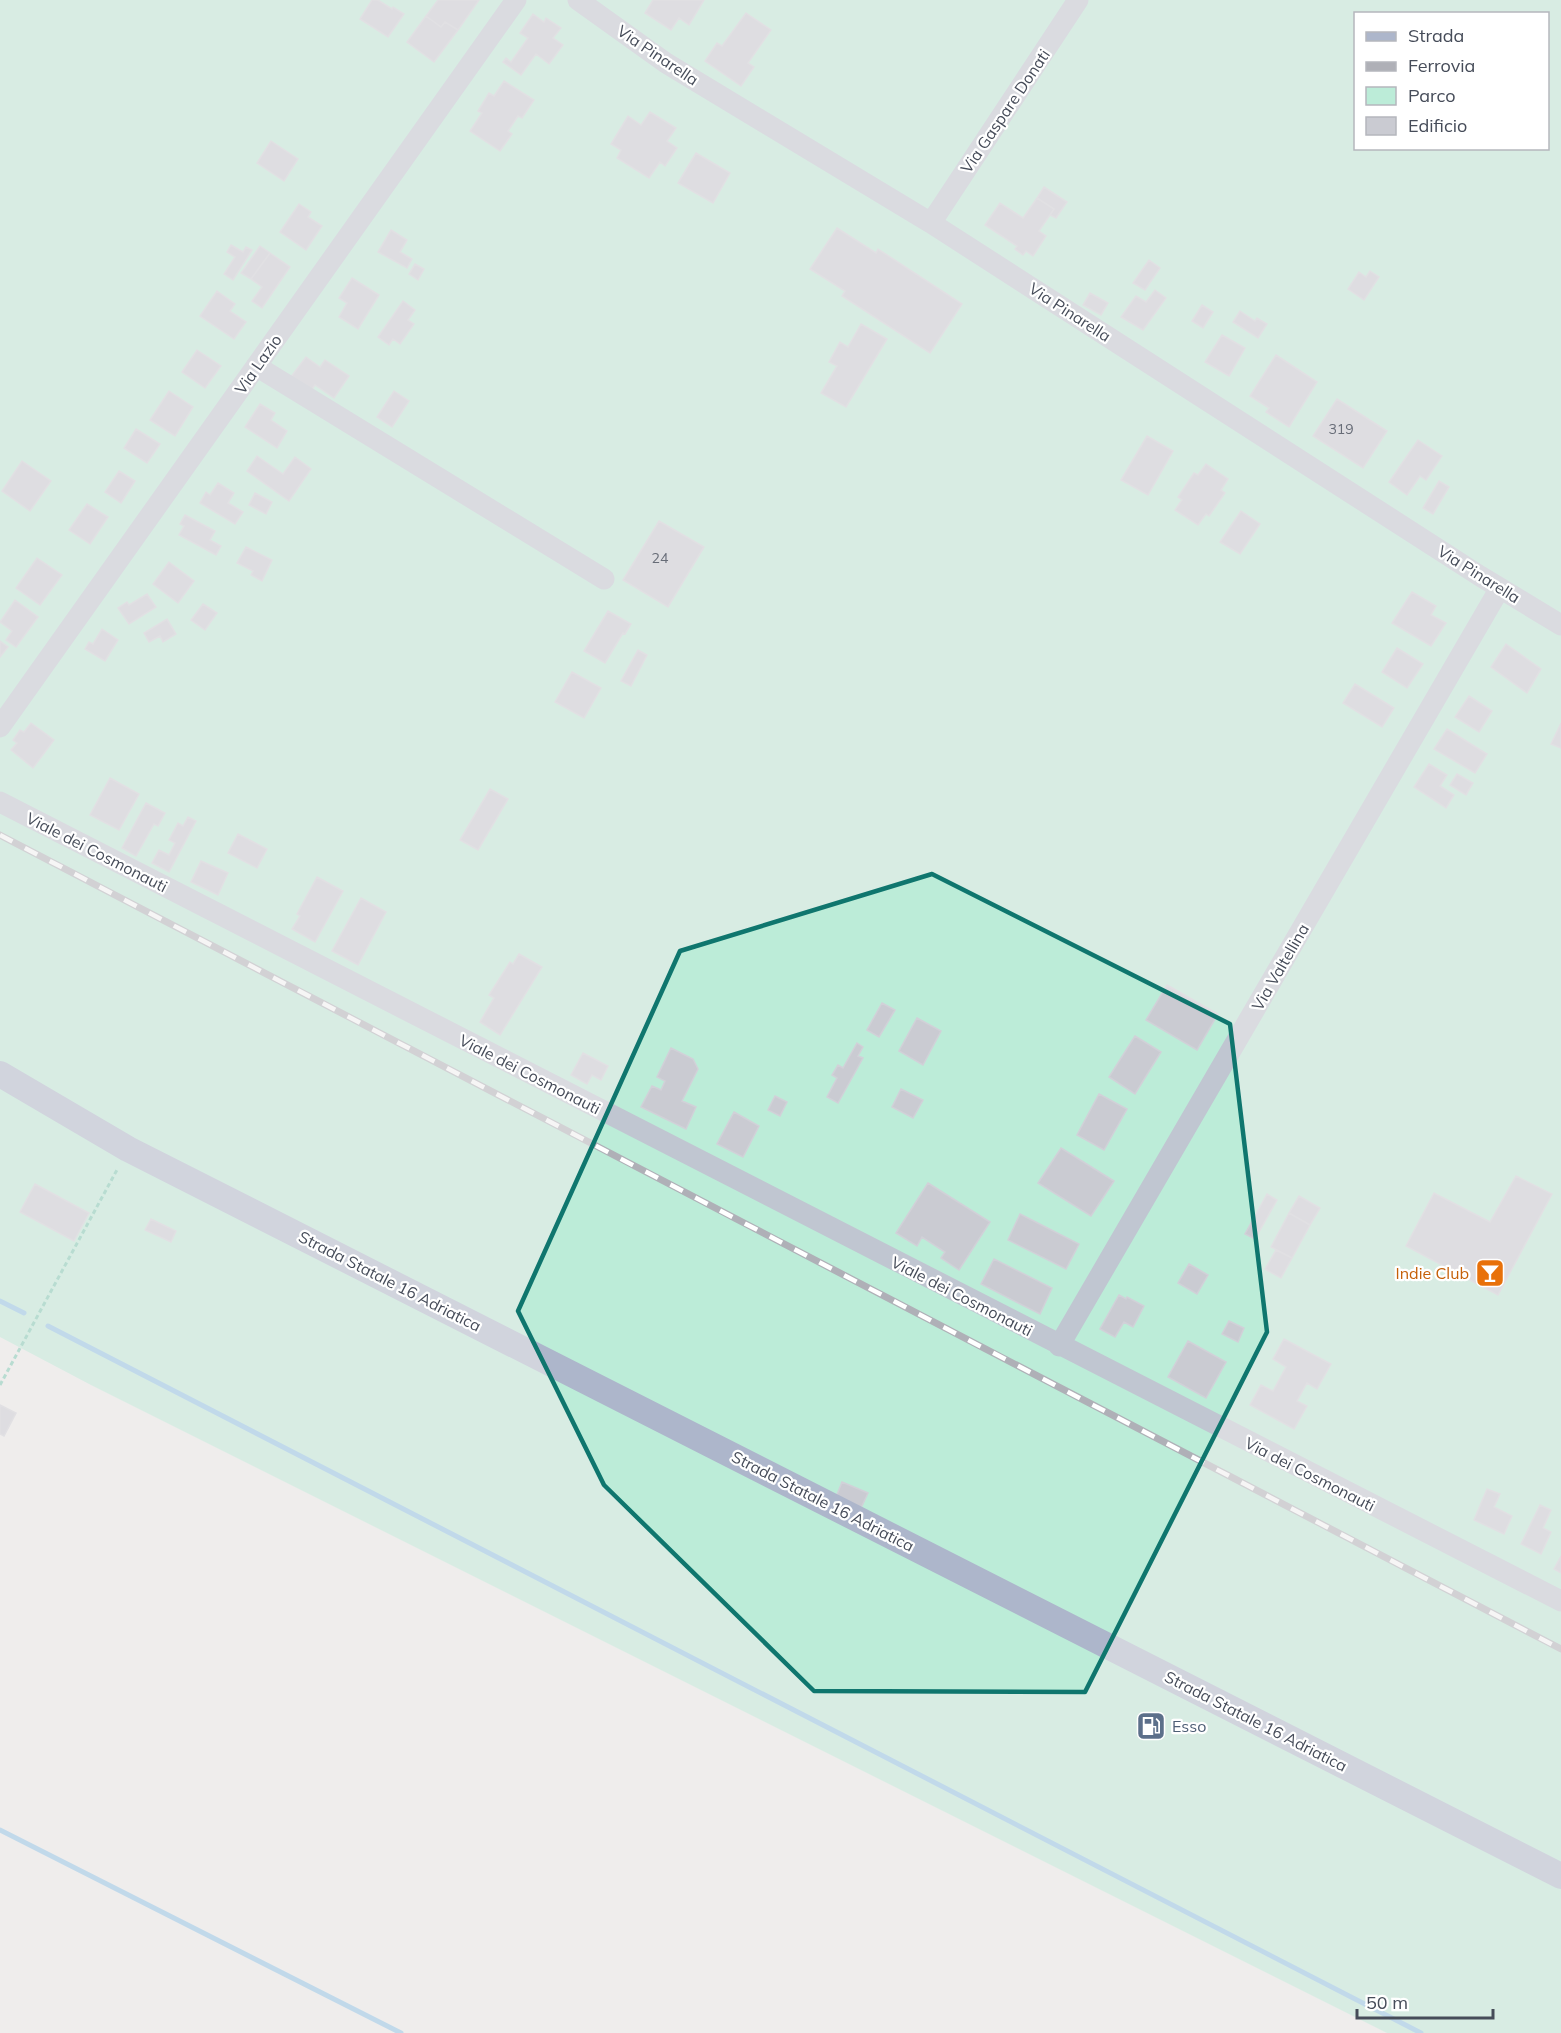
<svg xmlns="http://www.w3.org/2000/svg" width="1561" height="2033" font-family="Mulish,sans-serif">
<rect width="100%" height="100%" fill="#efedec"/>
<path fill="#bcecd8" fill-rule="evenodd" d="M0 0H1561V2033H1387L91 1385 0 1337ZM1356 14H1548V148H1356Z"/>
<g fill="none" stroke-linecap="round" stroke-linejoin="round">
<path stroke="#8bc2e7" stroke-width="5" d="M0 1301 24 1313
M48 1326 1421 2033
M0 1830 401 2033"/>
</g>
<path fill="#cacbd2" stroke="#d1d1d8" stroke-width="1.5" d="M372 0H378L392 9 393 7 404 14 388 37 360 19Z
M438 0H479L458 30 445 22 441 27 426 16Z
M653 0H704L689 25 679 18 671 30 645 13Z
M746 13 771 30 748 63 754 67 741 86 705 61 717 43 722 46Z
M533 14 544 22 546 18 561 28 553 38 563 45 549 64 536 54 521 75 503 62 506 58 511 62 528 38 520 33Z
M426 16 441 27 445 22 458 30 434 62 407 42Z
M504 81 534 100 522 118 518 116 508 131 512 134 500 151 470 131 482 113 478 111 489 93 494 96Z
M650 112 676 128 667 141 677 148 665 166 660 162 649 178 617 158 621 150 611 144 628 116 641 125Z
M271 141 298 159 284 181 257 163Z
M696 153 730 173 713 203 678 183Z
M1044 187 1067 202 1056 218 1050 215 1054 209 1037 198Z
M1037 198 1054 209 1039 231 1046 236 1033 256 1026 251 1023 255 1015 249 1017 246 985 225 1000 203 1023 218Z
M299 204 311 212 308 217 322 226 306 250 280 232Z
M837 228 876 253 878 249 962 304 930 353 842 296 845 291 810 269Z
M391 230 407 240 400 252 412 259 407 268 378 252Z
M231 245 243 252 246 247 252 250 233 280 224 274 235 257 227 252Z
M260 246 270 253 251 279 241 273Z
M270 253 290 267 262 308 252 301 262 287 251 279Z
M1149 260 1160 268 1145 290 1133 283Z
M415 264 424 269 418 280 409 274Z
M1370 271 1379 277 1364 300 1348 289 1359 272 1366 277Z
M352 278 379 295 358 329 339 317 347 303 339 298Z
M1155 290 1166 298 1143 330 1121 317 1136 296 1146 302Z
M217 291 235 304 230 311 246 322 234 339 200 316Z
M1090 293 1108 303 1101 315 1083 305Z
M403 301 415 310 408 320 414 324 400 344 393 339 389 345 378 337Z
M1202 305 1213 312 1203 328 1192 321Z
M1240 311 1255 321 1257 318 1267 324 1258 338 1233 322Z
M861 324 887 339 846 407 821 393 837 366 829 362 840 342 848 347Z
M1222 335 1245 348 1229 376 1205 362Z
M197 350 221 366 205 388 182 372Z
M1276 355 1317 382 1289 427 1266 412 1269 408 1250 396Z
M306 357 320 367 325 360 349 376 334 398 315 385 310 392 290 378Z
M169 391 193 407 175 436 150 420Z
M394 391 409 401 392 427 377 417Z
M1337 399 1387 431 1363 468 1313 436Z
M260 404 275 413 271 420 287 431 277 448 245 427Z
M136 429 160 444 147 463 124 448Z
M1147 436 1173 451 1148 495 1121 480Z
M1418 440 1442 456 1426 480 1420 476 1407 495 1389 482Z
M257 456 283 474 295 457 311 469 289 501 247 471Z
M22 461 51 481 30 511 2 491Z
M1206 464 1228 479 1221 490 1225 493 1209 516 1206 514 1198 525 1175 510 1182 500 1178 497 1194 473 1198 475Z
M119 471 135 481 121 503 105 492Z
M1439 481 1449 487 1433 514 1423 508Z
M218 483 234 493 228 503 243 512 235 524 200 503 206 492 210 495Z
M255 493 272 502 266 514 249 505Z
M87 504 108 517 90 544 69 530Z
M1241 511 1260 524 1240 554 1220 542Z
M185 515 215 531 210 540 221 546 216 555 179 535 184 526 180 524Z
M659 521 704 547 668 607 623 580Z
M246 547 272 560 262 581 251 575 253 571 237 563Z
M37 558 62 575 40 605 16 588Z
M169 562 194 581 178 603 153 584Z
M1412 592 1436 606 1431 615 1446 623 1431 646 1392 623Z
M147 594 156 607 129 624 118 608 127 602 129 605Z
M15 600 38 617 16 647 6 640 12 631 0 622Z
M203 604 217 613 205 630 191 620Z
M608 611 631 624 625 634 623 633 605 663 584 651Z
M167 619 176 634 163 642 160 636 149 642 144 633Z
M102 629 118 640 105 661 85 649 89 642 93 644Z
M0 641 8 647 0 657Z
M1506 644 1541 669 1527 693 1491 667Z
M1397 648 1423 664 1407 688 1382 672Z
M638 650 647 655 631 686 621 681Z
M572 672 601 688 584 718 555 702Z
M1355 684 1394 708 1382 727 1343 703Z
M1469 696 1492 711 1479 732 1455 717Z
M31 723 54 740 33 768 11 750 17 743 13 740 20 730 24 732Z
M1561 723V748L1551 744Z
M1447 729 1487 754 1475 773 1434 749Z
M1429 764 1447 775 1440 786 1454 795 1446 808 1414 787Z
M1457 774 1473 783 1466 795 1450 785Z
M110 778 139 794 119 830 90 815Z
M490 789 508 799 478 850 460 840Z
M146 803 165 813 158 826 154 824 136 856 122 848Z
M188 817 196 821 169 872 152 863 159 850 169 855 175 843 169 840 178 823 183 826Z
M238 834 267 849 257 868 228 853Z
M201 861 228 873 218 895 191 882Z
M317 877 343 891 315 942 292 929 300 916 297 914Z
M361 898 386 912 358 965 332 951Z
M519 954 542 967 500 1035 480 1022 494 998 489 995 510 962 513 964Z
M1167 985 1218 1014 1197 1050 1146 1020Z
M882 1003 895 1010 879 1037 867 1030Z
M917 1018 941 1031 923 1065 899 1051Z
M1135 1036 1161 1052 1135 1094 1109 1077Z
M857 1043 863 1047 858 1056 863 1058 838 1103 827 1097 837 1078 832 1075 838 1065 843 1068Z
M671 1048 693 1059 698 1069 682 1101 696 1107 686 1129 641 1107 652 1086 661 1090 665 1081 657 1077Z
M583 1053 608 1066 601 1080 592 1075 587 1084 571 1075Z
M901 1089 923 1100 913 1118 892 1107Z
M1099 1094 1127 1109 1104 1150 1077 1135Z
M775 1096 787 1102 780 1116 768 1110Z
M734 1112 759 1126 743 1157 717 1144Z
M1061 1148 1114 1181 1091 1216 1038 1183Z
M1516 1176 1552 1194 1498 1295 1406 1246 1434 1193 1490 1222Z
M928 1183 990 1222 959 1270 941 1258 945 1252 922 1237 917 1246 896 1233Z
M35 1184 89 1213 74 1241 20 1212Z
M1267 1194 1277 1200 1255 1239 1245 1234Z
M1299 1196 1320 1208 1310 1225 1289 1213Z
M1289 1213 1310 1225 1292 1258 1271 1247Z
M1020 1214 1079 1244 1066 1269 1008 1240Z
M151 1219 176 1231 171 1242 145 1230Z
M1276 1250 1292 1258 1281 1278 1265 1269Z
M994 1259 1052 1288 1040 1314 981 1284Z
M1189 1264 1208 1275 1197 1294 1178 1283Z
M1119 1295 1126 1299 1127 1297 1144 1306 1133 1327 1124 1322 1115 1337 1100 1329Z
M1229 1321 1244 1328 1238 1342 1222 1334Z
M1284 1339 1331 1364 1317 1389 1307 1383 1297 1401 1307 1406 1294 1429 1250 1405 1261 1385 1273 1391 1286 1367 1273 1359Z
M1188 1341 1226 1362 1206 1398 1168 1377Z
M0 1405 16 1413 4 1436 0 1434Z
M842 1482 868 1493 861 1508 836 1497Z
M1487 1489 1500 1494 1494 1507 1512 1516 1504 1534 1474 1520Z
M1540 1505 1551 1510 1543 1528 1551 1532 1541 1554 1521 1544Z
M1561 1556V1573L1554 1569Z"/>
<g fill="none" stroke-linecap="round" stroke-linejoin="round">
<path stroke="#76c8af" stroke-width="3" stroke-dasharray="4.5 3" stroke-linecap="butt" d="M0 1385 118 1168"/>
<path stroke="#c0c6d1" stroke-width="21" d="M578 0 666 63 931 223 1480 576 1561 625
M931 223 1078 0
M256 366 604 579
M0 727 516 0
M0 802 1561 1601
M1059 1346 1500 588"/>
<path stroke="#adb6cb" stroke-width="26" d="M0 1074 128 1149 1561 1876"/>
<g stroke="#afb0b7" stroke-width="7">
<path id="rail" d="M0 835 1561 1649"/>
</g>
<use href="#rail" stroke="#fff" stroke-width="4.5" stroke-dasharray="14" stroke-linecap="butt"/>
</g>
<path d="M0 0H1561V2033H0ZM932 874 1230 1024 1267 1332 1085 1692 814 1691 604 1485 518 1311 680 951Z" fill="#efedec" fill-opacity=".55" fill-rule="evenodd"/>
<path fill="none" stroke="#0f766e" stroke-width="4.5" stroke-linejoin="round" d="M932 874 1230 1024 1267 1332 1085 1692 814 1691 604 1485 518 1311 680 951Z"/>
<defs>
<g id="bar-square" transform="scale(1.5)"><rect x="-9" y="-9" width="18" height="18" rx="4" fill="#e8710a" stroke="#fff"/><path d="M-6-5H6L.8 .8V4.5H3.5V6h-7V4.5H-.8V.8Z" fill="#fff"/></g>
<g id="fuel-square" transform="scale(1.5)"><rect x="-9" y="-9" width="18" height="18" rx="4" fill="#5c6f8a" stroke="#fff"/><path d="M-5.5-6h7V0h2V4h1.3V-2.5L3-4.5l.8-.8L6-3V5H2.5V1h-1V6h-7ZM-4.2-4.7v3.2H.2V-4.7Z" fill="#fff"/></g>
</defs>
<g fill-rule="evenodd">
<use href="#bar-square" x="1490" y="1273"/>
<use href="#fuel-square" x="1151" y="1726"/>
</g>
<g text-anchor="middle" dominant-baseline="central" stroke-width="4.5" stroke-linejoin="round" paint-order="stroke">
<g font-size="14" fill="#676c77">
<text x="1341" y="429">319</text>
<text x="660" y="558">24</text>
</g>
<g font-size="16" fill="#464c59" stroke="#fff">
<text transform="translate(658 55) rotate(34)">Via Pinarella</text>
<text transform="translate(1005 111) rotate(-56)">Via Gaspare Donati</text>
<text transform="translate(1070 312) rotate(33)">Via Pinarella</text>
<text transform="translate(258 364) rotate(-55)">Via Lazio</text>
<text transform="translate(1479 574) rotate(32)">Via Pinarella</text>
<text transform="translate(97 852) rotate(27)">Viale dei Cosmonauti</text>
<text transform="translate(1280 967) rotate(-60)">Via Valtellina</text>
<text transform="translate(530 1074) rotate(27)">Viale dei Cosmonauti</text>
<text transform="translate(390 1281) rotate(27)">Strada Statale 16 Adriatica</text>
<text transform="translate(962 1296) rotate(27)">Viale dei Cosmonauti</text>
<text transform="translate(1310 1474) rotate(27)">Via dei Cosmonauti</text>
<text transform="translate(823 1501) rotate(27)">Strada Statale 16 Adriatica</text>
<text transform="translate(1256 1721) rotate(27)">Strada Statale 16 Adriatica</text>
</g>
<g font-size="16" fill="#c56008" stroke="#fff" text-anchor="end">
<text x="1469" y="1273">Indie Club</text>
</g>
<g font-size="16" fill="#4e5e75" stroke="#fff" text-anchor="start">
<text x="1172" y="1726">Esso</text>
</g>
</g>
<rect x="1354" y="12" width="195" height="138" fill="#ffffff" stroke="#b5b7bd" stroke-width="1.5"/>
<rect x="1366" y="32" width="30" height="9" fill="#adb6cb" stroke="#b5b7bd" stroke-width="1.5"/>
<text x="1408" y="42" font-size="18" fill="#464c59">Strada</text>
<rect x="1366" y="62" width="30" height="9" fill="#afb0b7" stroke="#b5b7bd" stroke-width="1.5"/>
<text x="1408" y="72" font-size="18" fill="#464c59">Ferrovia</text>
<rect x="1366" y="87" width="30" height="18" fill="#bcecd8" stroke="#b5b7bd" stroke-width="1.5"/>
<text x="1408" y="102" font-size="18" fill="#464c59">Parco</text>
<rect x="1366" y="117" width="30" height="18" fill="#cacbd2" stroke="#b5b7bd" stroke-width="1.5"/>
<text x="1408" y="132" font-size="18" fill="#464c59">Edificio</text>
<path d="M1357 2009v9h136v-9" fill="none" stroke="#464c59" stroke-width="3"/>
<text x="1366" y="2009" font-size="18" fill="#464c59" stroke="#ffffff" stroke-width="4.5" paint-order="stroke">50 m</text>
</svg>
